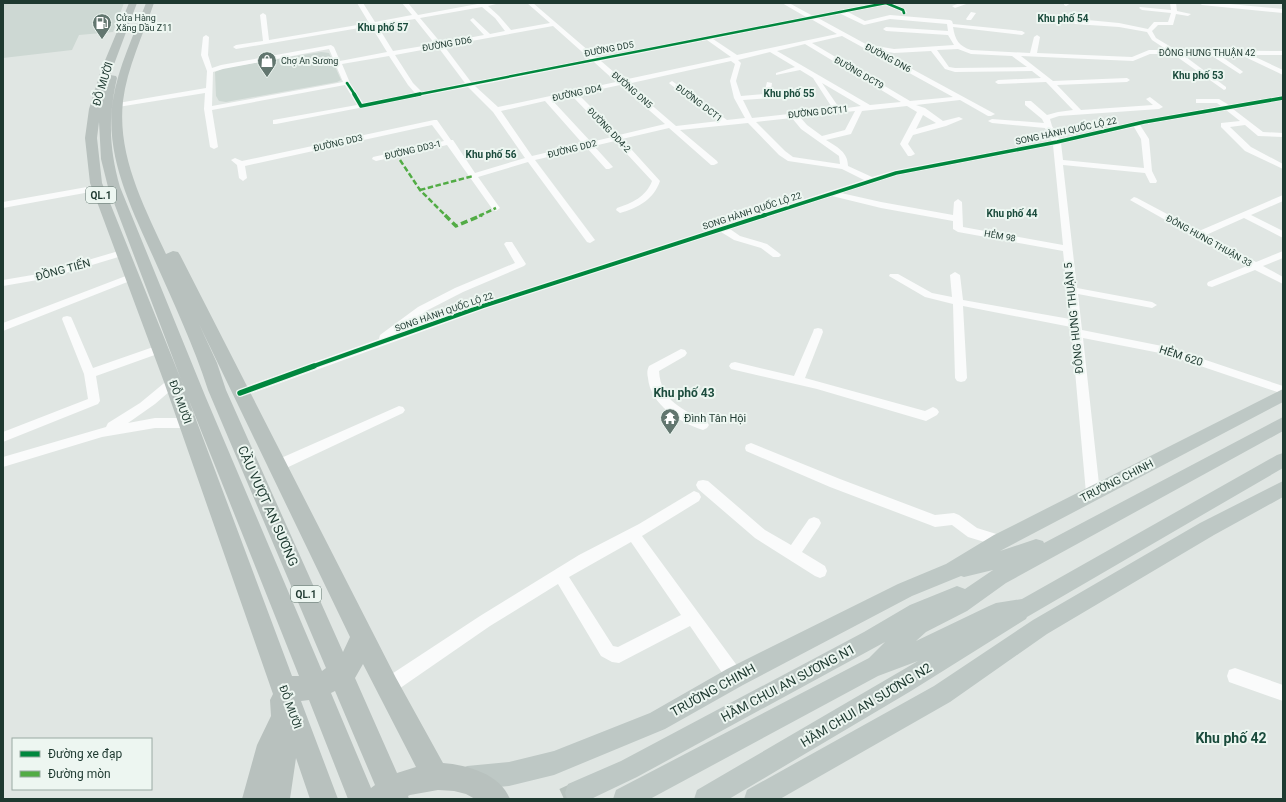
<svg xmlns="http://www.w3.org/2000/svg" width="1286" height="802" font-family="Roboto,sans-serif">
<rect width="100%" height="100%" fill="#e0e6e3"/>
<path fill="#cdd8d3" d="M3 3H124L113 32 79 35 72 50 3 58Z
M321 52 329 53 341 80 337 82 226 102 219 101 216 96 215 72 224 68Z"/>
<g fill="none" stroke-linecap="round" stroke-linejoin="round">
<path stroke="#b9c3bf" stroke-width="22" stroke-dasharray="22 11" stroke-linecap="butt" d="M564 799 577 793"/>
<path fill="#fafbfb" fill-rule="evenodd" d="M357 3H363L375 22 412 15 402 3H408L418 15 483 3H500L488 6 499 16 511 30 550 23 527 3H533L597 58 806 17 782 3H789L813 16 877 3H891L905 9 907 13 902 14 900 11 885 5 848 12 865 21 890 15 950 20 952 21 953 24 1022 31 1025 33 1022 35 953 27C955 40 959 46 971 50L1030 53 1034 37 1037 35 1040 37 1037 53 1132 57 1149 50H1167L1152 40 1147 32 1119 27 1075 24 1072 22 1077 19 1119 23 1148 29 1154 22H1168L1171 13 1142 10 1139 8 1140 7 1171 10 1170 3H1176L1177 11 1191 14 1188 16 1176 14 1173 25H1158L1152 31 1156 38 1176 50 1283 51V55H1251L1283 70V75L1241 55 1218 54 1242 71 1243 72 1240 74 1209 54H1182L1226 87V89L1224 90 1173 54H1150L1133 61 1021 56 1053 81 1127 78 1130 80 1127 82 1057 85 1081 110 1153 105 1146 99 1150 97 1163 107 1159 109 1059 116 1050 119 1052 126 1059 139 1144 120 1221 106 1217 103H1196V99H1219L1229 105 1283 96V100L1233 109 1263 132 1283 133V137L1258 136 1245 125 1230 127 1251 147 1283 164V169L1245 151 1221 127V123L1240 121 1226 110 1140 125 1149 139 1152 171 1157 181 1156 183H1150L1145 173 1063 165 1077 288 1152 302 1157 305 1152 308 1078 294 1082 330 1167 347 1283 386V394L1165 354 1083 338 1100 493 1098 497 1093 499 1088 497 1086 493 1071 327 963 306 967 378 965 381 961 382 957 381 955 378 953 304 925 297 889 276 890 274H898L932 293 952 297 950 275 955 272 960 275 963 300 1070 319 1063 251 958 232 953 229V221L881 208 832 196 730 229 740 236 767 244 779 253 781 255 779 257H773L761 248 734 240 721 232 487 308 244 396 240 397 236 396 234 393 236 390 379 339 380 335 418 307 455 288 515 263 504 244 506 242H512L526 264 524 266 463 292 426 311 399 332 479 304 864 180 842 169 788 161 779 155 748 123 680 130 717 161 718 163 714 165H711L669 128 622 139 660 181C654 199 638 208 620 213L616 210 617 208C632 203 646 197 652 181L615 141 594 146 613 167 609 169H606L587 148 535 160 595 240 590 243 587 242 528 162 478 177 500 208 496 211 493 210 447 145 376 161 372 159 373 157 444 141 432 125 245 166 247 178 243 181 239 178 237 165 231 160 235 158 242 161 434 120H437L451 140H453L475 173 525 158 493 112 468 87 276 124H273V120L357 105 345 85 212 110 218 147 214 149 210 147 204 109 205 93 118 107 114 105 118 103 206 88 207 71 201 55 203 37 206 35 209 37 208 55 212 68 221 65 331 45 334 47 340 61 387 52 371 26 236 49 233 47 236 45 263 41 260 15 263 13 266 15 269 40 369 23ZM482 7 495 18 505 31 490 34 473 18 470 20 484 35 441 43 420 18ZM841 14 864 25 890 19 947 24 948 31 886 27 883 29 886 31 948 35 954 45 894 49 876 46 873 48 818 18ZM415 19 435 44 393 51 377 25ZM811 19 837 34 737 55 713 39ZM553 26 590 59 471 82 444 46ZM842 36 953 97 910 101 812 43ZM707 40 731 57 623 80 601 61ZM805 44 901 102 870 105 777 51ZM438 47 465 83 422 92 413 83 395 55ZM329 49 343 82 212 106 213 72 223 69ZM958 49 971 54 1012 56 1027 67 955 68 949 67 937 50ZM877 50 894 53 931 51 945 69 955 72 1032 71 1041 78 998 80 995 82 998 84 1046 82 1073 110 1058 112 1047 115 1031 101H1025V105L1042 119 1044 123 992 119 988 121 992 123 1045 128 1052 141 896 170 872 177 848 166C848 152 837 147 826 140L851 134 862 111 907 106 917 112 900 144 908 156H911L915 154 908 144 913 135 946 126 963 119 959 117 943 121 925 108 916 105 960 100 988 116H991L995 114ZM770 52 795 67 776 73V75L800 70 813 78 833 109 796 113 793 112 789 114 752 118 743 100 770 98 772 83 767 82 764 94 741 96 736 81 741 63 738 60ZM389 56 408 85 415 93 363 103 350 83 342 64ZM731 61 735 64 730 81 734 98 745 118 727 120 672 81 669 83 670 84 719 121 676 126 627 84ZM594 62 616 82 498 107 475 86ZM822 83 861 106 840 109ZM620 85 665 124 619 135 578 94ZM572 96 612 137 591 142 552 100ZM545 101 583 144 532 156 501 111ZM855 111 845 130 822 136 807 125 800 117ZM923 115 936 123 916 129ZM792 118 801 129 839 156 840 164 793 157 785 151 756 122ZM1134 127 1141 139 1144 168 1063 160 1061 143ZM1053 145 1063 245 963 227 962 202 958 199 954 202 953 215 881 202 841 193 897 175Z
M960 3H969L955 8 952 6Z
M1064 3H1071L1066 6 1064 5Z
M1199 3H1219L1283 9V13L1202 5Z
M971 12 976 13 971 20H967L966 19Z
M98 185 102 188 101 190 3 208V202Z
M1283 195V201L1251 215 1283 231V238L1244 218 1206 235 1256 262 1283 251V258L1263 266 1283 277V284L1255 270 1212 287 1208 286 1207 284 1208 282 1247 266 1130 200 1134 197 1137 198 1199 231Z
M122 250 127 253 125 255 49 278 3 286V280L44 273Z
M131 274 136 277 135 279 3 331V323Z
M67 316 71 317 72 319 93 368 159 345 163 346 165 349 163 352 96 376 100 401 98 404 3 442V432L88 399 84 374 62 319 63 317Z
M818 328 822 329 823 332 805 378 925 411 933 407 937 409 939 412 937 415 926 421 817 389 735 370 731 369 729 366 731 363 735 362 794 376 813 332 814 329Z
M681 349 685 350 687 353 685 356 659 371C661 402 683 409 707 422L709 425 707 428 703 430C680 423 650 404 648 378 647 374 647 370 649 366Z
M173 378 177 379 179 382 177 385 155 404 128 423 155 418H188L192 420 194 423 192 426 188 428H155L102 437 3 467V457L106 427 108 423 140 403 169 379Z
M399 406 403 407 405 410 403 413 282 470 277 471 272 470 270 466 272 462Z
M751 443 840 479 935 515 954 513 959 515 977 528 1006 537 1008 541 1006 545 1001 547 968 537 952 525 935 527 930 525 830 487 746 451 745 448 746 445Z
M703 480 708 481 765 530 791 545 809 519 814 517 819 519 821 523 819 527 802 552 825 566 827 571 825 576 820 578 815 576 755 538 698 489 696 485 698 481Z
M694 491 699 493 701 497 699 501 642 536 741 671 743 677 741 683 735 685 729 683 690 626 619 663 612 662 601 656 558 584 490 626 393 693 387 695 381 693 379 687 381 681 480 616 579 555 639 524ZM631 542 681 615 618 647 613 646 569 577Z
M1235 668 1283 685V701L1229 682 1227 676 1229 670Z"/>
<path fill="#bec8c5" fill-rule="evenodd" d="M1283 389V402L1000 551 1036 539 1043 541 1044 543 1283 417V431L1006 583 967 611 926 632 916 641 989 606 996 603 1022 599 1277 455 1283 453V468L1027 617 1026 619 911 691 729 799H694L697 790 918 661 878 676 650 799H613L616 790 869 658 885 642 637 777 591 799H567L565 793 568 784 621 761 864 632 910 605 957 586 965 589 993 570 964 577 961 576 912 596 743 685 665 729 554 775 509 786 467 790 459 786 455 778 459 770 467 766 509 762 554 751 650 713 727 669 898 584 946 564 994 535Z
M1283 481V497L1214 535 1047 634 950 702 780 799H744L747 790 934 686 1033 620 1200 523Z"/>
<path fill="#b8c1be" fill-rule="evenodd" d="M129 3H137L110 75 116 76 117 78C108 118 109 148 120 187L206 398 322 671 326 668 208 390C194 346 174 304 155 261 133 211 104 157 113 100 118 67 134 35 146 3H154C143 35 127 68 123 101 117 156 144 206 166 254L173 251 178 252 180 255 396 678 443 763C468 765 500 774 510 799H475L466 794 454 791 438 790 410 795 408 796 409 799H348L309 700 301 701 338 799H310L296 758 290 799H242L257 745 271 716 270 700 273 694 164 382 90 183 85 138 89 109 101 70ZM99 122 101 159 108 187 188 398 299 676H292L182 382 102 183 97 138ZM199 324 350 637 343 652 226 390 217 363ZM363 664 416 767 397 773 355 678ZM335 691 375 785 371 788 331 693Z"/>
<path stroke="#52ac45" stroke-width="2.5" stroke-dasharray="5.5 2.5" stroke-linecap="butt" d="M400 160 420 190 446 216
M420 190 473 176
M479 216 496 208"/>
<path stroke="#52ac45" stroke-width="3.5" stroke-dasharray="7 3.5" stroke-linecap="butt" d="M445 215 456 226 482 215"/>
<g stroke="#edf6f1" stroke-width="4">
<path id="cycleway-far3" d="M347 83 355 95
M415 95 886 3 903 10 904 13"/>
</g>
<g stroke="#edf6f1" stroke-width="5">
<path id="cycleway-far2" d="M354 94 361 106 420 94
M762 216 896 173 1057 142 1144 122 1283 98"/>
</g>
<g stroke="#edf6f1" stroke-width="6">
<path id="cycleway-far1" d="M311 367 483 306 765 215"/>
</g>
<g stroke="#edf6f1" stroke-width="8">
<path id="cycleway" d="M240 393 314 366"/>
</g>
<use href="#cycleway-far3" stroke="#00873e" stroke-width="2.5"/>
<use href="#cycleway-far2" stroke="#00873e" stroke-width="3.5"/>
<use href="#cycleway-far1" stroke="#00873e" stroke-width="4"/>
<use href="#cycleway" stroke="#00873e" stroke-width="5.5"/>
</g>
<defs>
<g id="fuel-pin" transform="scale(1)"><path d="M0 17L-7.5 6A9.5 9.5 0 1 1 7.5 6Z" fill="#62766f" stroke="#edf6f1"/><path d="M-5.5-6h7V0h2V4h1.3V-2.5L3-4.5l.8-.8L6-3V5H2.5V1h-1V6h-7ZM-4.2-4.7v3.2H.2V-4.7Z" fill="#fff"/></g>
<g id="shop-pin" transform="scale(1)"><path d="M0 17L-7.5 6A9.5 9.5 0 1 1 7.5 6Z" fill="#62766f" stroke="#edf6f1"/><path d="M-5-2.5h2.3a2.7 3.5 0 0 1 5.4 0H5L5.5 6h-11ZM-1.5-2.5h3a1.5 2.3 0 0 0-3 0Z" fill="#fff"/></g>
<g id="temple-pin" transform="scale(1)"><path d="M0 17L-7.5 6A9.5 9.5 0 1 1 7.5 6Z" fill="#62766f" stroke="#edf6f1"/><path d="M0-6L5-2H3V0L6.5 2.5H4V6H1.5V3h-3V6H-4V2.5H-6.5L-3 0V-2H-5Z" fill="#fff"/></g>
</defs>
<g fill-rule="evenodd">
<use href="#fuel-pin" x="102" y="23"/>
<use href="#shop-pin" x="267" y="61"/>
<use href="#temple-pin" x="670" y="418"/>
</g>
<g text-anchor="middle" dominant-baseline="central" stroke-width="4" stroke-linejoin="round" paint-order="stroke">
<g font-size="9" fill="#1e3930" stroke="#edf6f1" text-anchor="start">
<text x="116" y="18">Cửa Hàng<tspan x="116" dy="10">Xăng Dầu Z11</tspan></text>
<text x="281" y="61">Chợ An Sương</text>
</g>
<g font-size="9" fill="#1e3930" stroke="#edf6f1">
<text transform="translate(447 44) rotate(-10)">ĐƯỜNG DD6</text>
<text transform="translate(609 49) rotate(-11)">ĐƯỜNG DD5</text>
<text x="1207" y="53">ĐÔNG HƯNG THUẬN 42</text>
<text transform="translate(888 58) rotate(28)">ĐƯỜNG DN6</text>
<text transform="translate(859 73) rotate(30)">ĐƯỜNG DCT9</text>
<text transform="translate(632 90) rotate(41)">ĐƯỜNG DN5</text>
<text transform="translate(577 93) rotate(-12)">ĐƯỜNG DD4</text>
<text transform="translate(699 103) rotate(37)">ĐƯỜNG DCT1</text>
<text transform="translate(818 112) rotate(-6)">ĐƯỜNG DCT11</text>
<text transform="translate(609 130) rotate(46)">ĐƯỜNG DD4-2</text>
<text transform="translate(1066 131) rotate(-12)">SONG HÀNH QUỐC LỘ 22</text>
<text transform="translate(338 143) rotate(-13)">ĐƯỜNG DD3</text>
<text transform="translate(572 149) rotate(-14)">ĐƯỜNG DD2</text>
<text transform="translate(413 150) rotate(-13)">ĐƯỜNG DD3-1</text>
<text transform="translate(752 211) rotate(-18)">SONG HÀNH QUỐC LỘ 22</text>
<text transform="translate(1000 236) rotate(10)">HẺM 98</text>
<text transform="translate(1209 241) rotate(29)">ĐÔNG HƯNG THUẬN 33</text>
<text transform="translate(444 312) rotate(-19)">SONG HÀNH QUỐC LỘ 22</text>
</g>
<g font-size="10" font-weight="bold" fill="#1a4b3c" stroke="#edf6f1">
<text x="1063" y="18">Khu phố 54</text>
<text x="383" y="27">Khu phố 57</text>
<text x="1198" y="75">Khu phố 53</text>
<text x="789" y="93">Khu phố 55</text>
<text x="491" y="154">Khu phố 56</text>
<text x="1012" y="213">Khu phố 44</text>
</g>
<g fill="#edf6f1" stroke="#5c726a" stroke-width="1">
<rect x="86" y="187" width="30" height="16" rx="3"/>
<rect x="291" y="586" width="30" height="16" rx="3"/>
</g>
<g font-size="10" font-weight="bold" fill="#1e3930">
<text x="101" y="195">QL.1</text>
<text x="306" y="594">QL.1</text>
</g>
<g font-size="11" fill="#1e3930" stroke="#edf6f1">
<text transform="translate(103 84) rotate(-73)">ĐỖ MƯỜI</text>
<text transform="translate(63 270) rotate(-15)">ĐỒNG TIẾN</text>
<text transform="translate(1074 318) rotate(-96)">ĐÔNG HƯNG THUẬN 5</text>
<text transform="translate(1181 356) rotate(18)">HẺM 620</text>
<text transform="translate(180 402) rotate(70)">ĐỖ MƯỜI</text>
<text transform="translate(1117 481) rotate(-27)">TRƯỜNG CHINH</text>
<text transform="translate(290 707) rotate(70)">ĐỖ MƯỜI</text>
</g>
<g font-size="11" fill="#1e3930" stroke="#edf6f1" text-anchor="start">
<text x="684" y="418">Đình Tân Hội</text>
</g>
<g font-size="12" font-weight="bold" fill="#1a4b3c" stroke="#edf6f1">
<text x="684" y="393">Khu phố 43</text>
</g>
<g font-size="13" fill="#1e3930" stroke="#edf6f1">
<text transform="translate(268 506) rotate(66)">CẦU VƯỢT AN SƯƠNG</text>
<text transform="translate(788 683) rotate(-28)">HẦM CHUI AN SƯƠNG N1</text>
<text transform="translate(713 690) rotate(-29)">TRƯỜNG CHINH</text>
<text transform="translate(866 705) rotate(-31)">HẦM CHUI AN SƯƠNG N2</text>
</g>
<g font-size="14" font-weight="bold" fill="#1a4b3c" stroke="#edf6f1">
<text x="1231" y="738">Khu phố 42</text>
</g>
</g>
<rect width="1286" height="802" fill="none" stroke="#1e3930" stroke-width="8"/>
<rect x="12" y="738" width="140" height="52" fill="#edf6f1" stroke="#9aaaa4"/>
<rect x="20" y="751" width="20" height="6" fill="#00873e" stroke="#9aaaa4"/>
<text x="48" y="758" font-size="12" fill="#1e3930">Đường xe đạp</text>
<rect x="20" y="771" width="20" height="6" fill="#52ac45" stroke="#9aaaa4"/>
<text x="48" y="778" font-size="12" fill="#1e3930">Đường mòn</text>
</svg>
